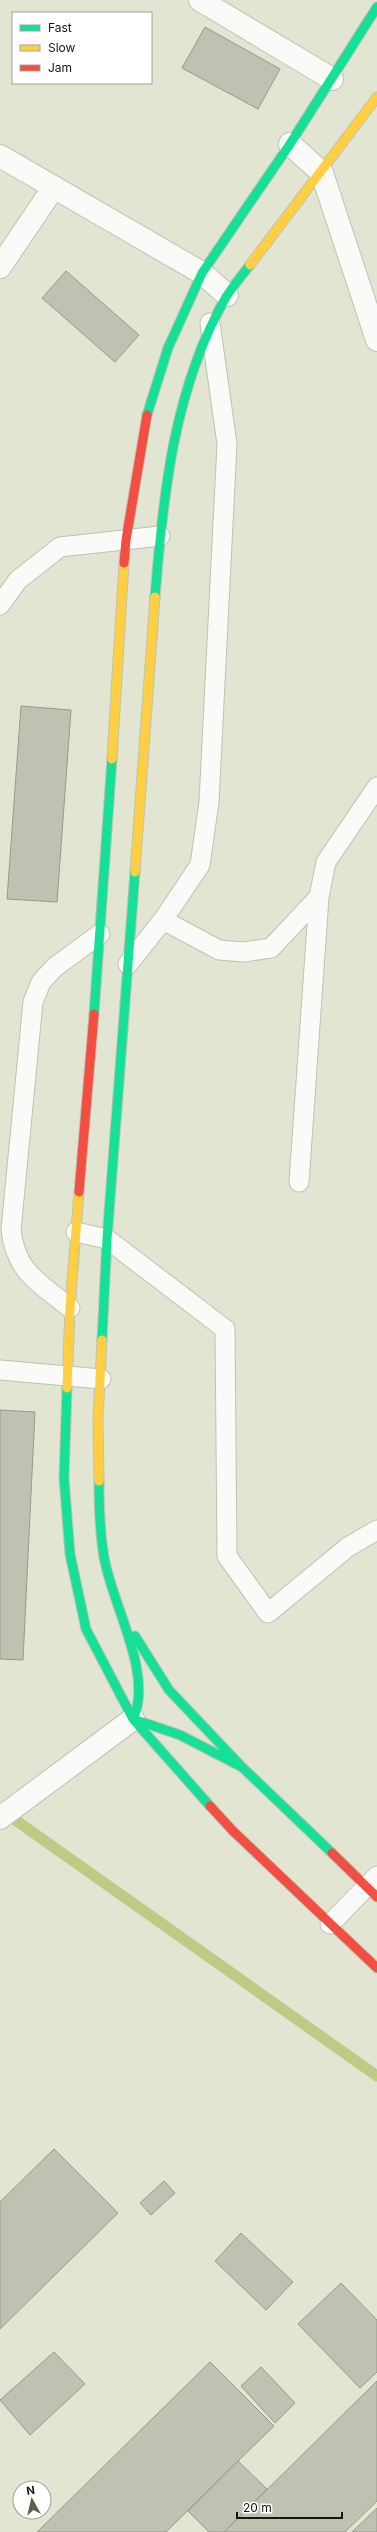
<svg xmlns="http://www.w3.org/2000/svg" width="377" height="2532" font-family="Inter,sans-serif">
<rect width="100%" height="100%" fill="#e1e5d1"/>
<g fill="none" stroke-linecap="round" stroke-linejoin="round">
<path stroke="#bfcb85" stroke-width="11" d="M4 1812 377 2076"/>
</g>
<path fill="#bfc2b2" stroke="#979a8b" d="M205 27 280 69 258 109 182 68Z
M66 271 139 335 115 362 42 298Z
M21 706 71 710 57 902 7 899Z
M0 1410 35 1412 23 1660 0 1659Z
M54 2149 118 2213 0 2329V2202Z
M164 2181 175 2193 151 2215 140 2203Z
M241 2233 293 2282 266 2310 215 2261Z
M341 2283 377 2320V2372L360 2388 298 2324Z
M54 2352 85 2384 30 2435 0 2400Z
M210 2362 274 2426 238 2461 166 2532H37Z
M261 2367 295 2403 275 2423 241 2386Z
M377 2381V2501L345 2532H224Z
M238 2461 267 2489 224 2532H209L188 2511Z
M377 2508V2532H352Z"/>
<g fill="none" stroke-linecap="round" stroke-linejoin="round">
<g stroke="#c0c2b3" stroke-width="21">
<path id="lane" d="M0 605 18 580 60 547 160 536
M163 920 219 950 244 952 271 948 319 897
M128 964 163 920 200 865 209 802 227 444 210 323
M299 1182 319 897 326 862 377 787
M76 1232 107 1239 225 1329 227 1556 268 1613 348 1547 377 1530
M70 1308C40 1283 16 1273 11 1230L33 1002 41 982 55 967 100 934
M0 1370 101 1379
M330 1924 377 1876"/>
</g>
<g stroke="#c0c2b3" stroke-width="24">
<path id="street" d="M200 0 332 79
M290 144 322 173 377 340
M0 156 202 273 227 295
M0 267 54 187
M0 1818 133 1719"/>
</g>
<g stroke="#c0c2b3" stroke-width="11">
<path id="fast" d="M147 415 168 348 202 273 290 144 377 7
M155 597C163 494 174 388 226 297 233 286 242 275 250 265
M94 1014 112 759
M102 1340 107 1239 135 872
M67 1388 64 1478 70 1554 86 1629 133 1719 210 1806
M99 1481C99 1506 100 1533 104 1557 112 1605 154 1674 133 1719L180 1735 242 1767
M135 1636 169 1690 242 1767 332 1853"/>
</g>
<g stroke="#c0c2b3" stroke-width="11">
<path id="slow" d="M250 265 377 97
M112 759 124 563
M135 872 155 597
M67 1388 70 1308 79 1192
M99 1481 98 1419 102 1340"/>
</g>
<g stroke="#c0c2b3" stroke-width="11">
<path id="jam" d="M124 563 126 540 147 415
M79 1192 94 1014
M210 1806 233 1831 377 1968
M332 1853 377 1897"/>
</g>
<use href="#lane" stroke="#fafbf8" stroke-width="19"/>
<use href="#street" stroke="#fafbf8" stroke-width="22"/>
<use href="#fast" stroke="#16e098" stroke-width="9"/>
<use href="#slow" stroke="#ffcf43" stroke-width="9"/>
<use href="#jam" stroke="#f24e42" stroke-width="9"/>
</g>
<rect x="12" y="12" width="140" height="72" fill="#ffffff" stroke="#a1a29d"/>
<rect x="20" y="25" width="20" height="6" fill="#16e098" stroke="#a1a29d"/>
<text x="48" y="32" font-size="12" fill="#15170a">Fast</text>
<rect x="20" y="45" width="20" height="6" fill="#ffcf43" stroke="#a1a29d"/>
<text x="48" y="52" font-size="12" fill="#15170a">Slow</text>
<rect x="20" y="65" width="20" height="6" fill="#f24e42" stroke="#a1a29d"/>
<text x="48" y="72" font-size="12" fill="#15170a">Jam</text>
<g transform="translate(32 2500) rotate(352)"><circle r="19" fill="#ffffff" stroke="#a1a29d"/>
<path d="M0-3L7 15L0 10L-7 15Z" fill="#5c5f50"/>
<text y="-6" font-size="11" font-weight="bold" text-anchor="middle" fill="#15170a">N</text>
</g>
<path d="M237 2512v6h105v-6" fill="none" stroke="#15170a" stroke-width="2"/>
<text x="243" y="2512" font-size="12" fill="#15170a" stroke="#ffffff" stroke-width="3" paint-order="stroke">20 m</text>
</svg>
